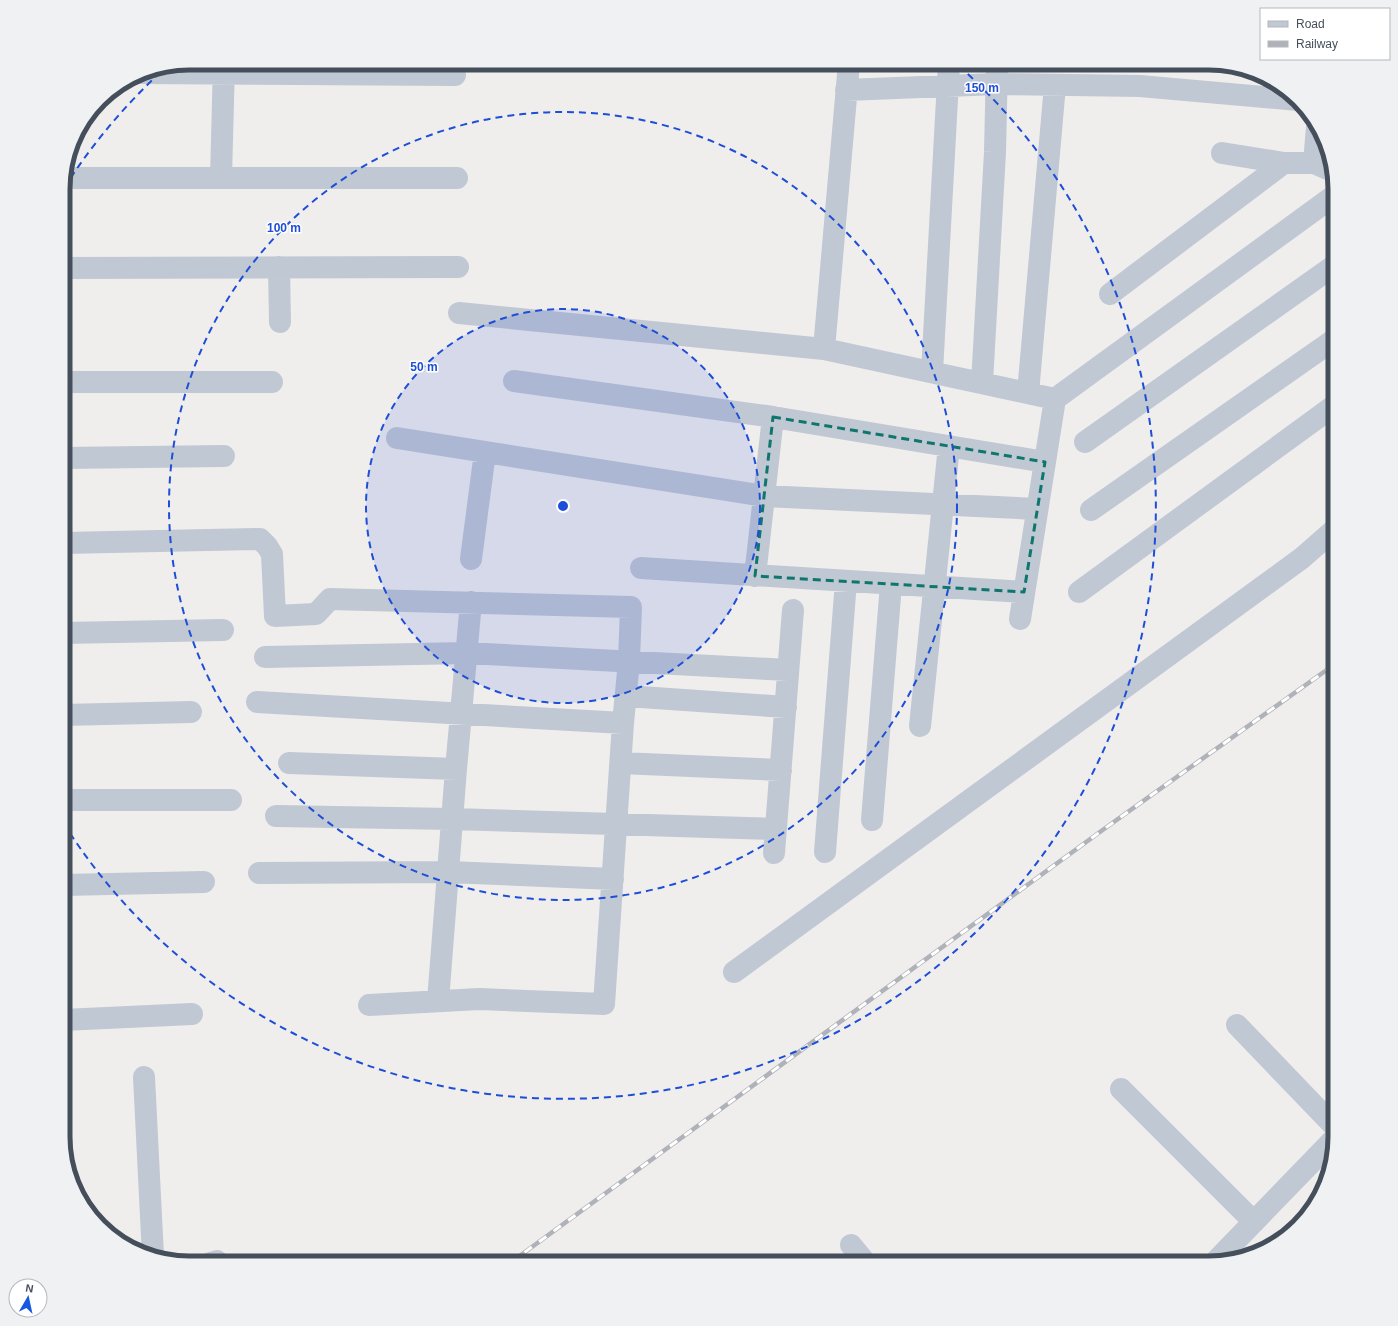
<svg xmlns="http://www.w3.org/2000/svg" width="1398" height="1326" font-family="Helvetica,sans-serif">
<rect width="100%" height="100%" fill="#f0eded"/>
<g fill="none" stroke-linecap="round" stroke-linejoin="round">
<path stroke="#c0c8d3" stroke-width="22" d="M849 63 824 349 1055 399
M140 73 455 75
M846 90 997 84 1140 86 1298 100
M1222 153 1284 163H1314L1332 171
M1314 163 1317 127
M64 178H457
M221 178 224 63
M279 267 280 322
M63 268 458 267
M1110 294 1284 163
M459 313 824 349
M932 372 949 63
M514 381 773 417 1045 462
M63 382H272
M982 383 995 152 997 63
M1028 393 1055 85
M397 438 764 496 1037 509
M1085 442 1335 265
M63 458 224 456
M1091 510 1335 339
M63 543 260 539 267 546 272 554 275 616 316 614 330 599 631 607 629 661 623 723 604 1004 479 999 369 1005
M471 559 485 452
M641 568 1024 592
M755 576 773 417
M1079 592 1335 405
M1020 619 1055 399 1335 195
M63 633 223 630
M265 657 466 653 788 670
M626 696 786 707
M257 702 623 723
M63 715 191 712
M920 726 949 446
M289 763 456 769
M621 763 781 770
M63 800H231
M276 816 453 819 776 829
M872 820 891 584
M825 852 846 581
M774 853 793 610
M259 873 449 872 613 879
M63 885 204 882
M734 972 1302 558 1335 529
M438 1001 456 769 471 602
M63 1020 192 1014
M1237 1025 1335 1127
M144 1077 153 1256
M1121 1089 1254 1222
M851 1245 866 1263
M210 1263 217 1261
M1214 1263 1335 1138"/>
<g stroke="#afb2b8" stroke-width="4.5">
<path id="rail" d="M510 1263 1104 829 1335 664"/>
</g>
<use href="#rail" stroke="#fff" stroke-width="3" stroke-dasharray="9" stroke-linecap="butt"/>
</g>
<path fill="none" stroke="#0f766e" stroke-width="3" stroke-dasharray="8 5" stroke-linejoin="round" d="M773 417 1045 462 1024 592 755 576Z"/>
<circle cx="563" cy="506" r="197" fill="#1d4ed8" fill-opacity=".12"/>
<g fill="none" stroke="#1d4ed8" stroke-width="2" stroke-dasharray="7 5">
<circle cx="563" cy="506" r="197"/>
<circle cx="563" cy="506" r="394"/>
<path d="M64 188A592 592 0 0 1 163 70M959 66A592 592 0 1 1 64 824"/>
</g>
<path d="M0 0H1398V1326H0ZM189 70H1209A119 119 0 0 1 1328 189V1137A119 119 0 0 1 1209 1256H189A119 119 0 0 1 70 1137V189A119 119 0 0 1 189 70Z" fill="#f0f1f2" fill-rule="evenodd"/>
<path fill="none" stroke="#454e5b" stroke-width="5" d="M189 70H1209A119 119 0 0 1 1328 189V1137A119 119 0 0 1 1209 1256H189A119 119 0 0 1 70 1137V189A119 119 0 0 1 189 70Z"/>
<circle cx="563" cy="506" r="6" fill="#1d4ed8" stroke="#fff" stroke-width="2"/>
<g font-size="12" text-anchor="middle" font-weight="bold" fill="#1d4ed8" stroke="#fff" stroke-width="3" stroke-linejoin="round" paint-order="stroke">
<text x="982" y="92">150 m</text>
<text x="284" y="232">100 m</text>
<text x="424" y="371">50 m</text>
</g>
<rect x="1260" y="8" width="130" height="52" fill="#ffffff" stroke="#b5b8bd"/>
<rect x="1268" y="21" width="20" height="6" fill="#c0c8d3" stroke="#b5b8bd"/>
<text x="1296" y="28" font-size="12" fill="#454e5b">Road</text>
<rect x="1268" y="41" width="20" height="6" fill="#afb2b8" stroke="#b5b8bd"/>
<text x="1296" y="48" font-size="12" fill="#454e5b">Railway</text>
<g transform="translate(28 1298) rotate(9)"><circle r="19" fill="#ffffff" stroke="#b5b8bd"/>
<path d="M0-3L7 15L0 10L-7 15Z" fill="#1659e1"/>
<text y="-6" font-size="11" font-weight="bold" text-anchor="middle" fill="#454e5b">N</text>
</g>
</svg>
